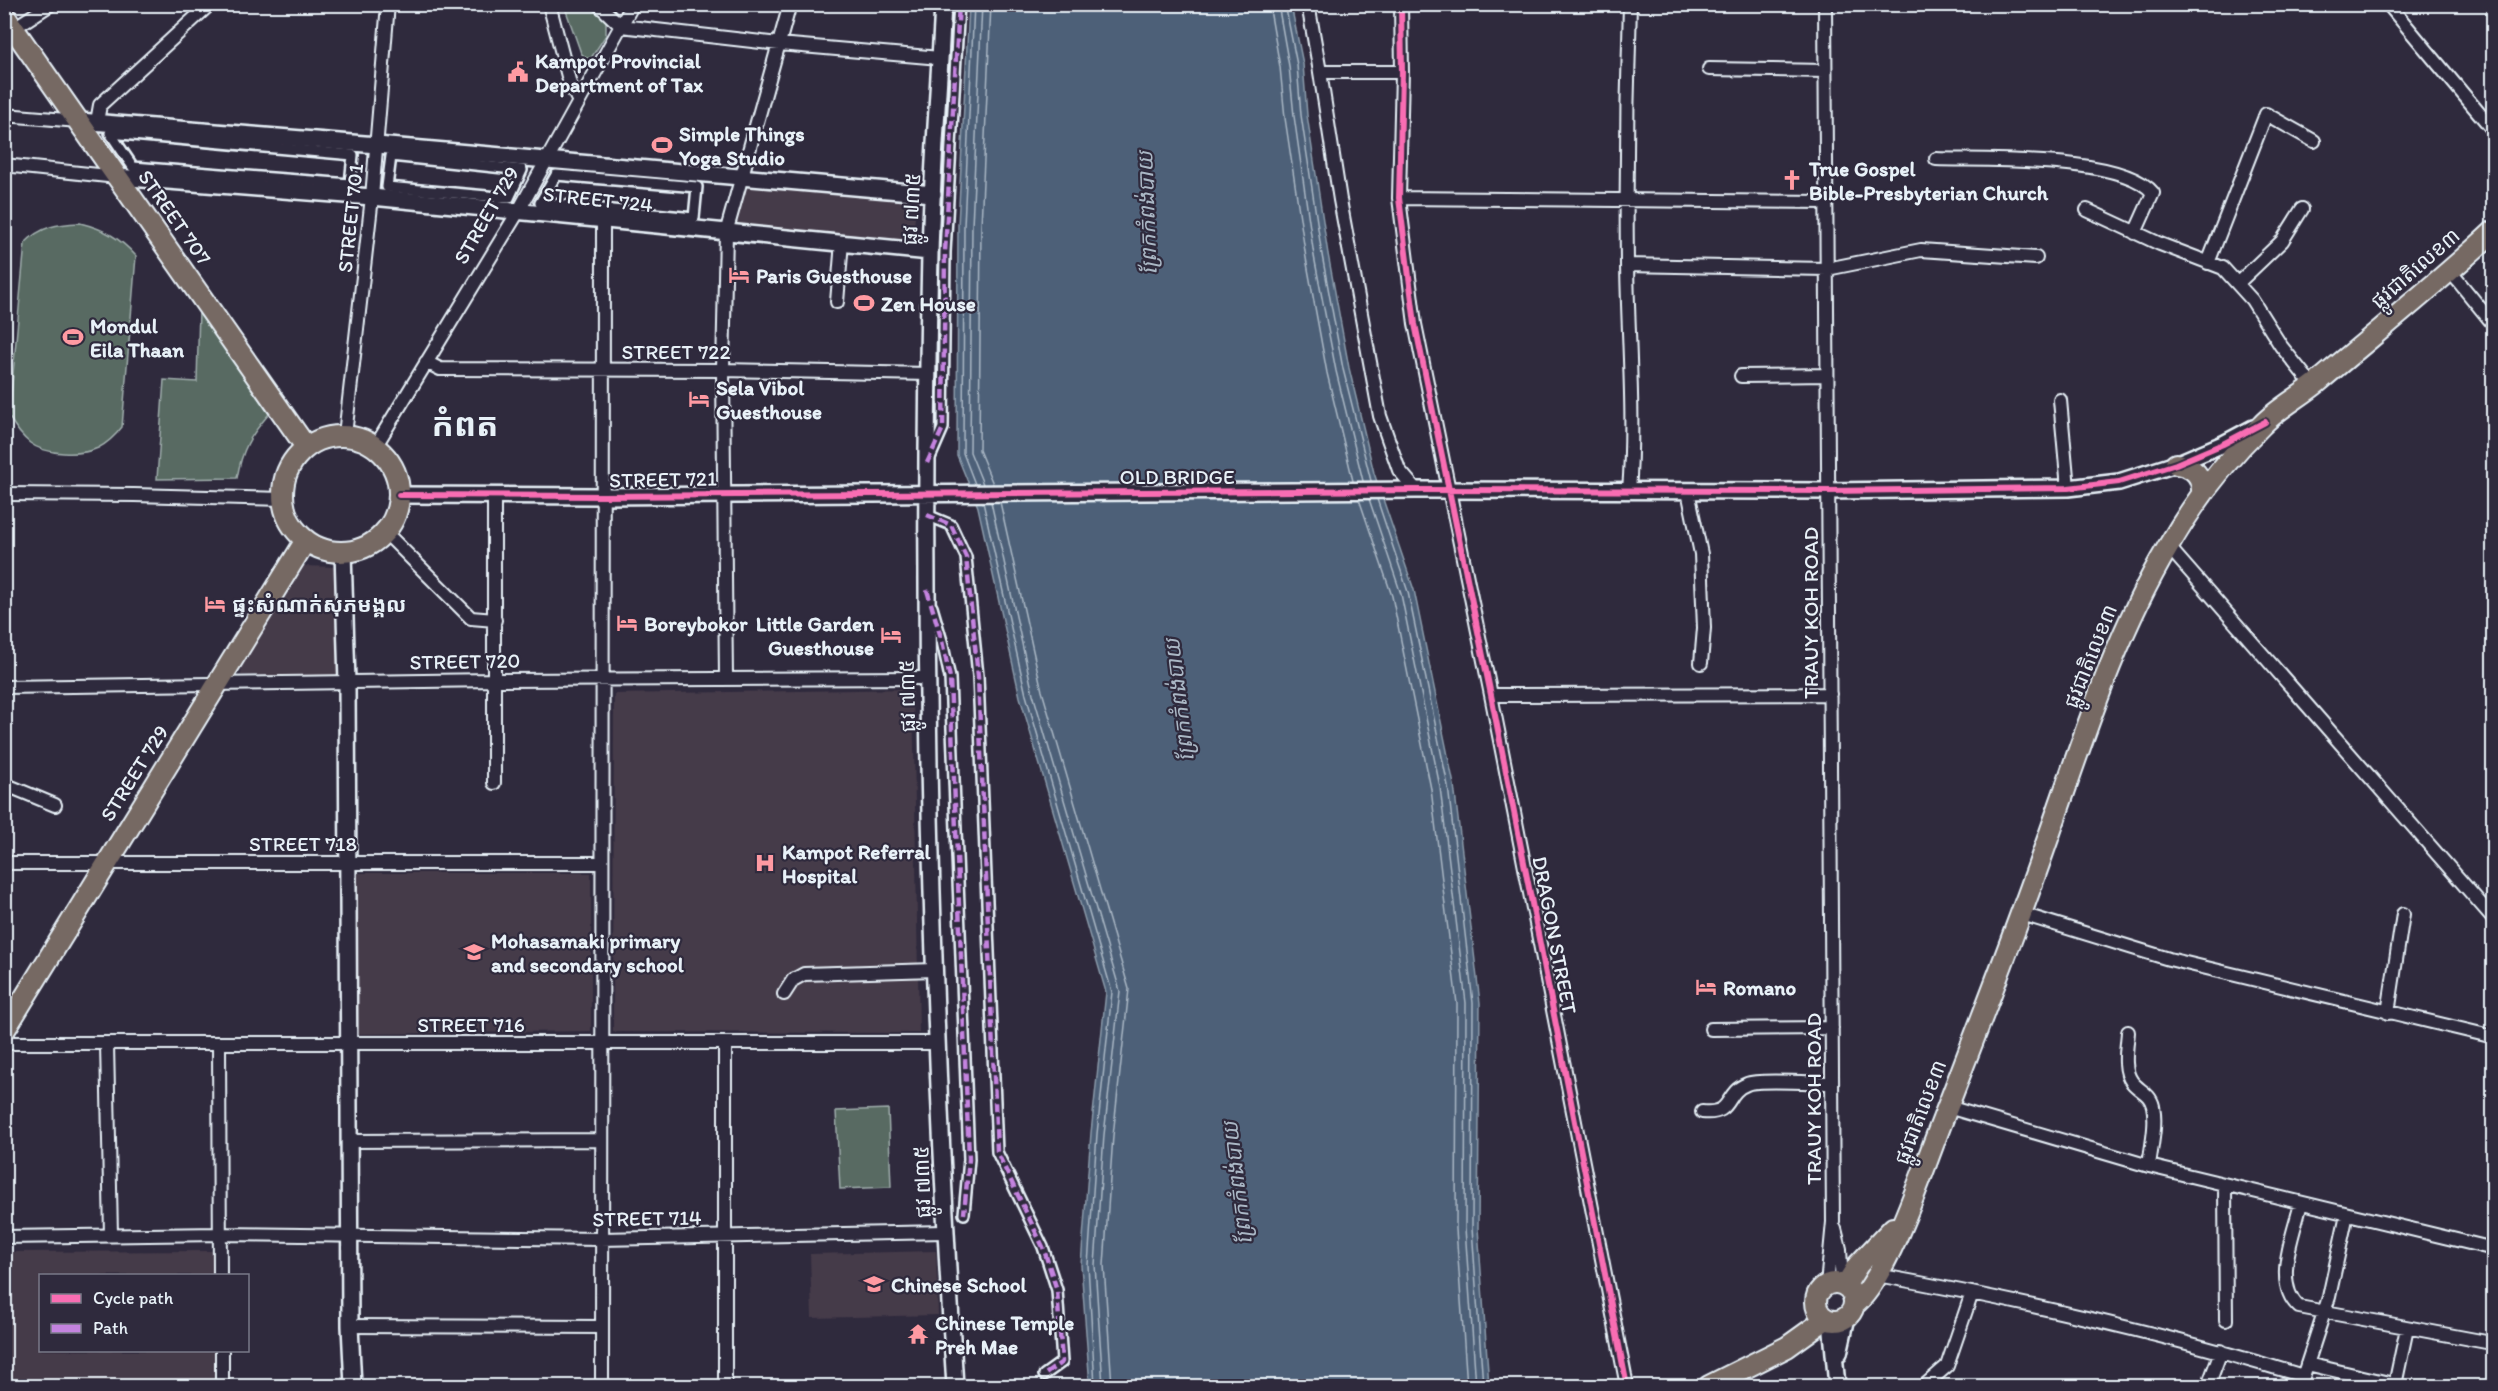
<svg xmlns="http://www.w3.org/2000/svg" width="2498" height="1391" font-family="Itim,'Noto Sans Khmer',sans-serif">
<rect width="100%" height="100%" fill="#2f2a3d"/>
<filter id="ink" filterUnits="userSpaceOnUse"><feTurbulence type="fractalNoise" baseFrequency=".0167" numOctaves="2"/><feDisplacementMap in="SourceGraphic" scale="12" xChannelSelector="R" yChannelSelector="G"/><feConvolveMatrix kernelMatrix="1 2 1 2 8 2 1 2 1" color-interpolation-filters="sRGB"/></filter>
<g filter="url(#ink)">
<path fill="#453a49" d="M745 185 917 201 912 243 737 225Z
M304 566 336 567 338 675H241L242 660Z
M913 689 919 1033 613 1032 614 694Z
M358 873H591V1031L358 1034Z
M213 1251V1275L40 1276V1350L215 1351 216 1386H5V1252Z
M936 1251 938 1315 812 1318 810 1254Z"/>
<path fill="#586a62" stroke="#a0aead" stroke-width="1.5" d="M564 5H589L606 21V35L591 58H586L581 53Z
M80 223C104 229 120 238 136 256L122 427C115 436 108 443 98 448 81 456 45 455 30 443 21 436 15 427 9 417L25 243C41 226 58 224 80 223Z
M199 309 269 414C250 436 242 449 237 478L157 479 164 380 197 382Z
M888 1109 891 1187 840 1189 836 1111Z"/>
<path fill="#4d6178" stroke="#8b9bab" stroke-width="1.5" d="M969 5H1291L1303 64 1307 115 1328 254 1349 368 1374 473 1414 590 1454 785 1480 1003 1478 1228 1489 1386H1090L1081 1265 1091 1133 1106 992 1020 697 978 507 957 455 958 226Z"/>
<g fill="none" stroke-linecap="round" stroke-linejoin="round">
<path stroke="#aab7c5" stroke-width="1.5" d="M974 4 964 226 963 453 975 484
M982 4 972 226 970 452 983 484
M991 4 981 226 979 450 993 484
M1269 4 1280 67 1285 118 1306 258 1327 373 1353 481
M1278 4 1289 66 1294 116 1314 256 1336 371 1363 481
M1285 4 1297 65 1301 115 1322 255 1343 369 1371 481
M1359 499 1392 596 1431 789 1457 1004 1456 1229 1467 1386
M1369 499 1401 594 1440 787 1466 1003 1465 1228 1476 1386
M1377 499 1408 592 1448 786 1473 1003 1472 1228 1483 1386
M983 502 1026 695 1112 992 1097 1134 1088 1265 1095 1386
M991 502 1033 694 1120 991 1104 1135 1095 1265 1103 1386
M1000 502 1042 691 1129 989 1113 1136 1104 1265 1112 1386"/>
<g stroke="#e8f1f8" stroke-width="14">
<path id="pedestrian" d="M110 133 353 155 350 184 133 167Z
M391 156 522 170 509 198 387 187Z
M556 175 697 187 694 218 540 203Z
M930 458 943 428 945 252 959 4
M927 515 951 525 966 557 978 676 997 1152 1043 1247 1057 1290 1062 1362 1044 1375
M932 607 942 641 950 678 969 1159 964 1214"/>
</g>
<g stroke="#e8f1f8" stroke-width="16">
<path id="minor" d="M549 4 570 84 578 100
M598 4 621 26 779 44 940 58
M1308 4 1320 72H1402
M1401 4 1402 72 1399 198 1415 324 1491 695 1627 1386
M1825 4 1833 1222 1827 1285
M2388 4 2494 131
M14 28 51 4
M1709 69 1825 71
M1320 72 1340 200 1380 416 1399 470 1416 490
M4 115 79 121
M97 122 100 105 210 4
M1936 159C1984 161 2123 155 2153 193L2135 233
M4 165 117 177
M1399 198 1826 202
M2087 210 2160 244 2223 268 2252 300 2281 346 2313 386
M2208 263 2266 114 2314 141
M1627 265 1827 269 1921 250 2036 258
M2450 271 2494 325
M2238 283 2282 241 2302 209
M837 302 842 242
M426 362 440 369 723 370 929 374
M1741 376 1827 375
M2060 400 2068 488
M345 435 372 197 388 4
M375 447 518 212 633 4
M1629 491C1635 415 1628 340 1627 264 1626 177 1627 91 1630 4
M1688 491 1701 554 1704 628 1701 663
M4 494 134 495 283 499
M385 532 471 618 495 620
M2168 546 2494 919
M726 678 723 370 726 233 790 4
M4 687 494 680 927 678
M1491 695 1830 694
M494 783V496
M4 784 55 805
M4 863H601
M2022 914 2169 959 2494 1037
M784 994 793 980 804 974 935 970
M2388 1013 2403 914
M1711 1029 1832 1028
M2128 1032C2127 1047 2122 1069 2132 1082 2139 1091 2150 1093 2153 1106 2157 1124 2151 1148 2149 1166
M4 1043H938
M107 1044 111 1235
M219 1044 220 1276
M1948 1107 2149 1166 2494 1249
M1702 1112C1735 1115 1723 1093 1747 1084 1758 1079 1816 1083 1832 1083
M348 1141 602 1140
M2225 1185 2226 1320
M2301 1203C2294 1234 2272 1283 2299 1307L2486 1342
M1835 1229 1840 1249 1842 1284
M4 1237 220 1234 601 1239 945 1232
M1877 1275C2021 1301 2163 1333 2303 1376
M350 1326 601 1327
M222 1350V1386
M2307 1364 2402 1386
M2395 1385 2407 1328
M602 1386 603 221
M725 1386V1044
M1924 1386 1947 1366 1972 1293
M2208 1386 2221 1351
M2300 1386 2329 1297 2347 1214"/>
</g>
<g stroke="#e8f1f8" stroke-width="20">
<path id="tertiary" d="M943 4C939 88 932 171 930 254 921 632 931 1010 955 1386
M79 121 377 145 933 194
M117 177 372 197 930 252
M399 495 602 496 1416 490 1828 491 2068 488 2119 482 2176 464 2223 444 2253 428
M343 552 347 682 350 1326 353 1386
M1831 1321 1837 1386
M1839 1353 1847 1317"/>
</g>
<g stroke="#e8f1f8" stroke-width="24">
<path id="primary" d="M4 15 306 447
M283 494a58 58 0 1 1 116 0a58 58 0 1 1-116 0Z
M4 1031 306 540"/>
</g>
<g stroke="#e8f1f8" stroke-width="24">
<path id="trunk" d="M2176 464C2194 467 2203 475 2202 495
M1816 1302a19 19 0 1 1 38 0a19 19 0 1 1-38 0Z
M1845 1286 1858 1265 1893 1228
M1854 1305C1884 1283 1919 1182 1933 1145 1971 1045 2011 945 2046 844 2082 743 2113 639 2168 547 2194 502 2225 461 2262 425 2278 408 2300 397 2318 382 2377 332 2437 284 2494 231
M1709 1386 1787 1347 1826 1319"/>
</g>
<use href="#pedestrian" stroke="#2f2a3d" stroke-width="9"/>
<use href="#minor" stroke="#2f2a3d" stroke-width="12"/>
<use href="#tertiary" stroke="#2f2a3d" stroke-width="15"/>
<use href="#primary" stroke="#766964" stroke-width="20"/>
<use href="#trunk" stroke="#766964" stroke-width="20"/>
<path stroke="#c483df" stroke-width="4.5" stroke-dasharray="9 4.5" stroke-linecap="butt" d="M927 463 943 428 945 252 959 4
M927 515 951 525 966 557 978 676 997 1152 1043 1247 1057 1290 1062 1362 1044 1375
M927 590 942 641 950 678 969 1159 964 1214"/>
<g stroke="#2f2a3d" stroke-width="10">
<path id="cycleway" d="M1401 4 1402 72 1399 198 1415 324 1491 695 1627 1386
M399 495 602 496 1416 490 1828 491 2068 488 2119 482 2176 464 2223 444 2265 422"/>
</g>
<use href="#cycleway" stroke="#f96db3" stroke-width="6"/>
</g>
</g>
<defs>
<g id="civic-bare" transform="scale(1.62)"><path d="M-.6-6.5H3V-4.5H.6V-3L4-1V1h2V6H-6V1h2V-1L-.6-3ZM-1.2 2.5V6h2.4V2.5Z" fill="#ff9aa2" stroke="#2f2a3d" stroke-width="2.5" paint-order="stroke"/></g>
<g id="stadium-bare" transform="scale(1.62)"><path d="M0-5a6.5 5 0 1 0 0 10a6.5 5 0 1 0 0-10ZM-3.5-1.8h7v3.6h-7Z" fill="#ff9aa2" stroke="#2f2a3d" stroke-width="2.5" paint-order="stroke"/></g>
<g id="church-bare" transform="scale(1.62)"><path d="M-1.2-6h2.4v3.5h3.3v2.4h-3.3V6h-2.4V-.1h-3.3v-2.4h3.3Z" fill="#ff9aa2" stroke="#2f2a3d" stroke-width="2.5" paint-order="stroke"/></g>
<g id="hotel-bare" transform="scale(1.62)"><path d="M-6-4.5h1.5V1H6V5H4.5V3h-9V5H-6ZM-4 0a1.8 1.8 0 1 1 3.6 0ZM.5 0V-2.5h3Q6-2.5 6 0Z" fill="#ff9aa2" stroke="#2f2a3d" stroke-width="2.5" paint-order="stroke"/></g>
<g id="hospital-bare" transform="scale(1.62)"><path d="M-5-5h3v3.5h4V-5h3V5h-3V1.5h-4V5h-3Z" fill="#ff9aa2" stroke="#2f2a3d" stroke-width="2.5" paint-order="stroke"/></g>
<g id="school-bare" transform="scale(1.62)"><path d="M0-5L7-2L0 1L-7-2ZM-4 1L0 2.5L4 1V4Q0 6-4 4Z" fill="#ff9aa2" stroke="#2f2a3d" stroke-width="2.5" paint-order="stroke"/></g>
<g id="temple-bare" transform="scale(1.62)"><path d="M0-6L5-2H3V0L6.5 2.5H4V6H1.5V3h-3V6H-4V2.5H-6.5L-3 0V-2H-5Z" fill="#ff9aa2" stroke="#2f2a3d" stroke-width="2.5" paint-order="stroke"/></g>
</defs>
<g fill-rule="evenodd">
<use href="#civic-bare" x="518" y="72"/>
<use href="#stadium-bare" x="662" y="145"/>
<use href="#church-bare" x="1792" y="180"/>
<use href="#hotel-bare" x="739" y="275"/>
<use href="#stadium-bare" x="864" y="303"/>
<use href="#stadium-bare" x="73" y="337"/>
<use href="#hotel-bare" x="699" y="399"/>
<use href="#hotel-bare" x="215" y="604"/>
<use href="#hotel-bare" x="627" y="623"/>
<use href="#hotel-bare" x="891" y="635"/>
<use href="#hospital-bare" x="765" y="863"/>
<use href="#school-bare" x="474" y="952"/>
<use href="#hotel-bare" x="1706" y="987"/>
<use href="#school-bare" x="874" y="1284"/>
<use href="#temple-bare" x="918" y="1334"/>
</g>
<g text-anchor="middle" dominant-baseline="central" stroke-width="4.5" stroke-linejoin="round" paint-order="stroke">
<g font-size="21" font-weight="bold" fill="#e8f1f8" stroke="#2f2a3d" text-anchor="start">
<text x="535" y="60">Kampot Provincial<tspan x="535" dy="24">Department of Tax</tspan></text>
<text x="679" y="133">Simple Things<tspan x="679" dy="24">Yoga Studio</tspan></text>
<text x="1809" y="168">True Gospel<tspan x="1809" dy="24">Bible-Presbyterian Church</tspan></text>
<text x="756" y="275">Paris Guesthouse</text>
<text x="881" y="303">Zen House</text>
<text x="90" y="325">Mondul<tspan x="90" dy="24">Eila Thaan</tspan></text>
<text x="716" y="387">Sela Vibol<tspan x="716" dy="24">Guesthouse</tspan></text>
<text x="232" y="604">ផ្ទះសំណាក់សុភមង្គល</text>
<text x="644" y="623">Boreybokor</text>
<text x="874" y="623" text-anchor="end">Little Garden<tspan x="874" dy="24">Guesthouse</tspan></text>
<text x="782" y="851">Kampot Referral<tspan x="782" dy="24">Hospital</tspan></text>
<text x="491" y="940">Mohasamaki primary<tspan x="491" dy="24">and secondary school</tspan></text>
<text x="1723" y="987">Romano</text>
<text x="891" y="1284">Chinese School</text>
<text x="935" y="1322">Chinese Temple<tspan x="935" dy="24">Preh Mae</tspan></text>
</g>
<g font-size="21" fill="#e8f1f8" stroke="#2f2a3d">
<text transform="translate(598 199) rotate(6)">STREET 724</text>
<text transform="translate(911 209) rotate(-87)">ផ្លូវ ៧៣៥</text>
<text transform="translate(486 215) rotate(-60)">STREET 729</text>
<text transform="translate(175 217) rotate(55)">STREET 707</text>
<text transform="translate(350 218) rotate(-84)">STREET 701</text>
<text transform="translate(2415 268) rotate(-41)">ផ្លូវជាតិលេខ៣</text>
<text x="676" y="351">STREET 722</text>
<text x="1177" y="476">OLD BRIDGE</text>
<text transform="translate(663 479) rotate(-1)">STREET 721</text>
<text transform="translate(1810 613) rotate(-90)">TRAUY KOH ROAD</text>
<text transform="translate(2090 656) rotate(-68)">ផ្លូវជាតិលេខ៣</text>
<text transform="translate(465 661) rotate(-1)">STREET 720</text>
<text transform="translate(907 696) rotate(-91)">ផ្លូវ ៧៣៥</text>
<text transform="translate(134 773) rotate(-58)">STREET 729</text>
<text x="303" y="843">STREET 718</text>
<text transform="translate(1555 935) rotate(79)">DRAGON STREET</text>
<text x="471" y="1024">STREET 716</text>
<text transform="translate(1813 1099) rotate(-90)">TRAUY KOH ROAD</text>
<text transform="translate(1920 1112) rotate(-69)">ផ្លូវជាតិលេខ៣</text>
<text transform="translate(922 1182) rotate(-92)">ផ្លូវ ៧៣៥</text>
<text transform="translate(647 1218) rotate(-1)">STREET 714</text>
</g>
<g font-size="22" font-style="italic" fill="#aab7c5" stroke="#2f2a3d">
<text transform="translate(1147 213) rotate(-92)">ព្រែកកំពង់បាយ</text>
<text transform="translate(1179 700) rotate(-97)">ព្រែកកំពង់បាយ</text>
<text transform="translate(1237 1183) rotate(-97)">ព្រែកកំពង់បាយ</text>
</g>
<g font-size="33" font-weight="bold" fill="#e8f1f8" stroke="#2f2a3d">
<text x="465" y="424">កំពត</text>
</g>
</g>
<rect width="2498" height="1391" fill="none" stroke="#2f2a3d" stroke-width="24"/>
<rect x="12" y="12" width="2474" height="1367" fill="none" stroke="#e8f1f8" stroke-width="2" filter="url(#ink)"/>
<rect x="39" y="1274" width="210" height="78" fill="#2f2a3d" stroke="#797a88" stroke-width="1.5"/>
<rect x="51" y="1294" width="30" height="9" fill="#f96db3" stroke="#797a88" stroke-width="1.5"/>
<text x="93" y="1304" font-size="18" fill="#e8f1f8">Cycle path</text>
<rect x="51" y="1324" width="30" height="9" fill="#c483df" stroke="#797a88" stroke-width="1.5"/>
<text x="93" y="1334" font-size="18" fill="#e8f1f8">Path</text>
</svg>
